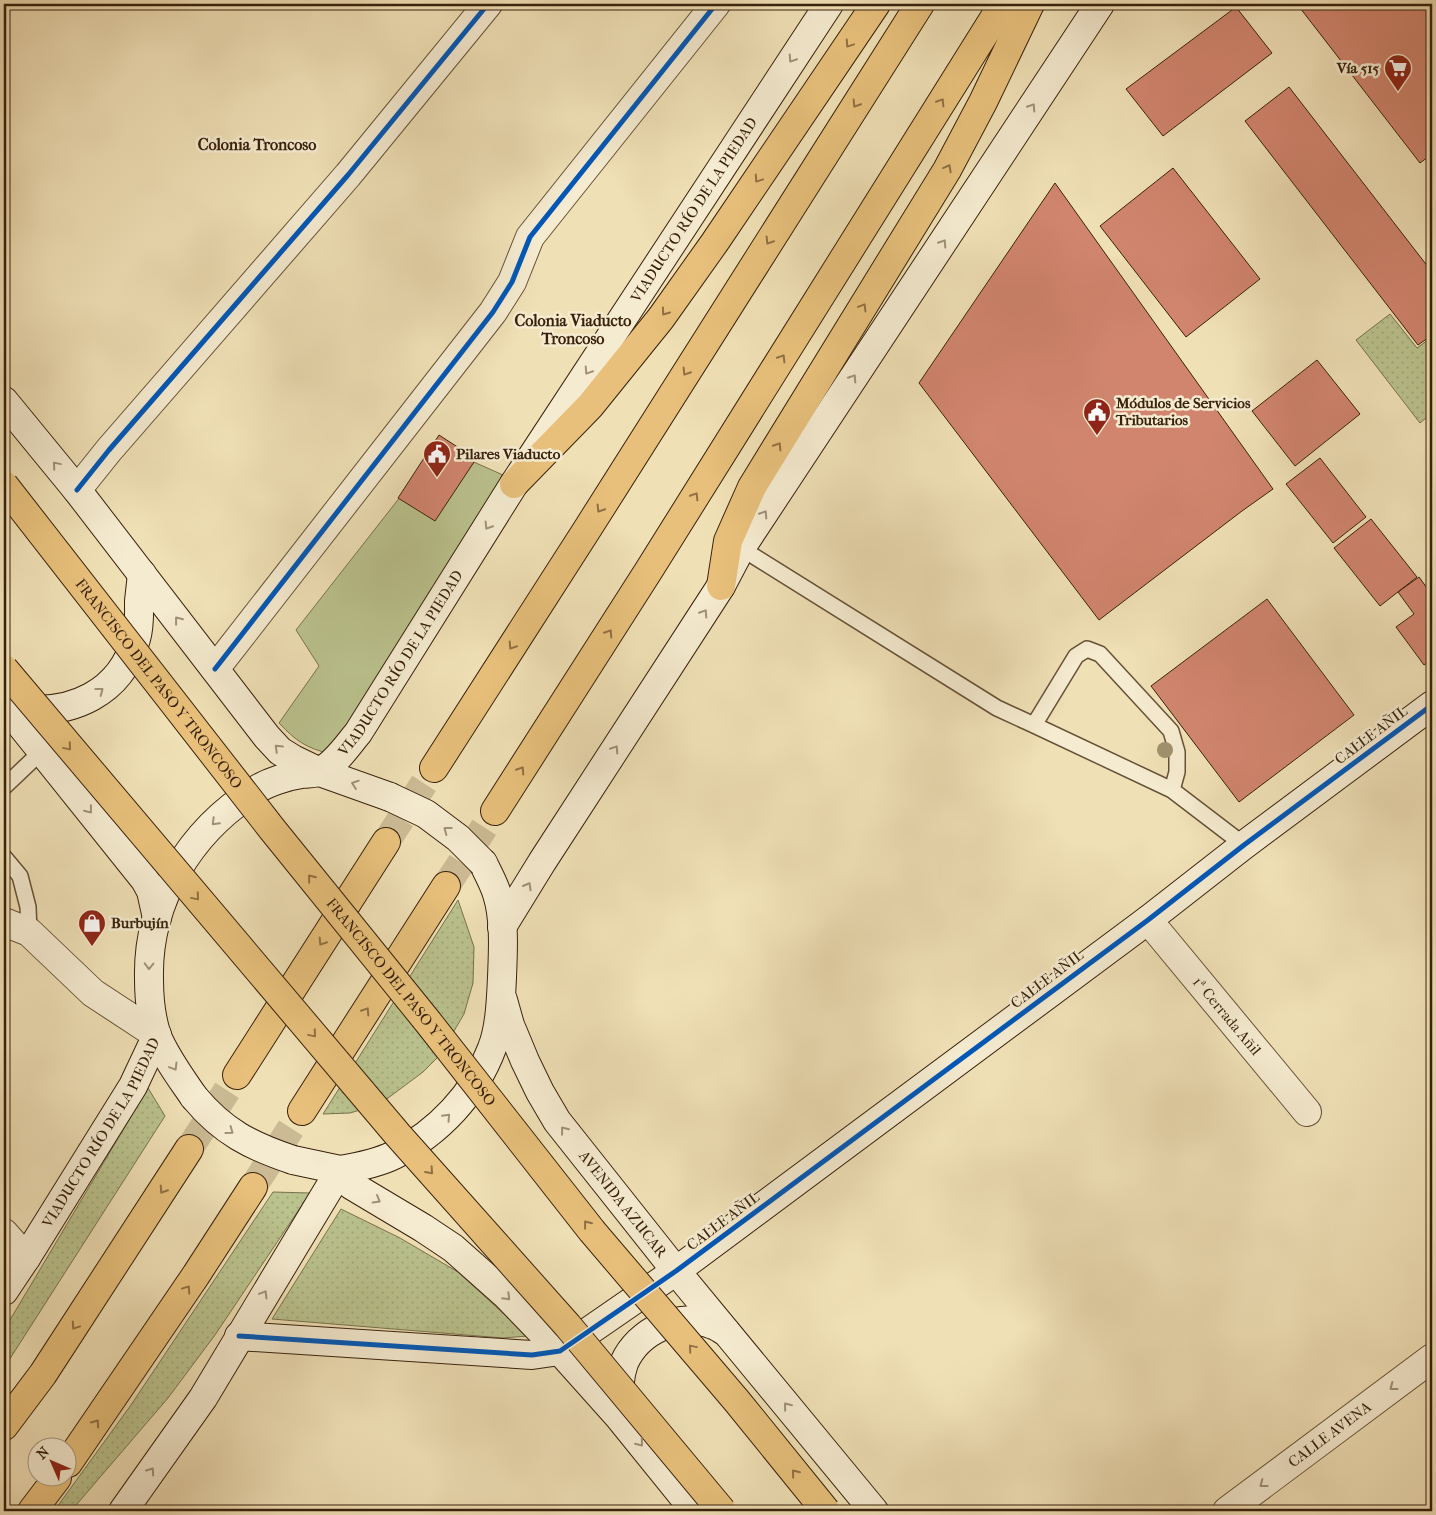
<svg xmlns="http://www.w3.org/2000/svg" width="1436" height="1515" font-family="'IM FELL French Canon',serif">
<defs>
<pattern id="grass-dots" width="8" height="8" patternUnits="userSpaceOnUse" patternTransform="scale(1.25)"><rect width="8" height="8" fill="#bac28d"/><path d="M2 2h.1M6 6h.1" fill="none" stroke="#a1a678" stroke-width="1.8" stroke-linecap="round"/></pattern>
</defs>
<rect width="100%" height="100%" fill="#f0e0b6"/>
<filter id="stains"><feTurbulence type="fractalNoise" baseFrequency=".004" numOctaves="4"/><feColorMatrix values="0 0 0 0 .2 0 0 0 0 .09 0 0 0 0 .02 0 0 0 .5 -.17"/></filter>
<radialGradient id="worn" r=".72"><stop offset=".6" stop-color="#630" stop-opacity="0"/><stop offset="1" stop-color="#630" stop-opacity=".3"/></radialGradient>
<path fill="url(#grass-dots)" stroke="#79724d" d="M1390 314 1417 348 1432 337V413L1420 423 1356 340Z
M458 900 474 947 473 983 464 1014 440 1055 423 1072 380 1104 350 1113 323 1114Z
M148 1088 165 1116 4 1368V1330Z
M273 1192 310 1193 215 1335 168 1398 71 1511H54L131 1405Z
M341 1209 400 1238 458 1272 528 1336 503 1338 272 1319Z"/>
<path fill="#bac28d" stroke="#79724d" d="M458 455 503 475 351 725 331 754C306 748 296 741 279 723L319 666 296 630 415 478Z"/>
<path fill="#d1856e" stroke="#38210d" d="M1297 4H1432V154L1420 163Z
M1236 7 1272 53 1163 136 1126 89Z
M1289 87 1432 272V335L1418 345 1245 121Z
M1173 168 1260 279 1186 337 1100 226Z
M1055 183 1273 489 1242 511 1099 620 919 383Z
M1317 360 1360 414 1295 466 1252 411Z
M439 435 476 459 435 521 398 498Z
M1320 458 1366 517 1333 543 1286 484Z
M1371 519 1417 577 1380 606 1334 548Z
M1419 577 1432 595V659L1424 665 1396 627 1414 614 1398 592Z
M1267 599 1354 715 1239 802 1151 686Z"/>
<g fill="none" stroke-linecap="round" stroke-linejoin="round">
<path stroke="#cbba94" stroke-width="28" stroke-dasharray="28 14" stroke-linecap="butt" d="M386 842 434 768
M446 886 495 811
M189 1149 237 1075
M253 1187 302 1111"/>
<g stroke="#665137" stroke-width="18">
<path id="lane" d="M736 545 997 708 1034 725
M4 787 42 751
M1172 790 1177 772V752L1171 731 1100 654 1087 649 1076 656 1034 725 1172 790 1244 845
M4 857 20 876 28 907 29 932"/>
</g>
<g stroke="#665137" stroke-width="30">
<g id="street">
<path d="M77 490 109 450 348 175 488 4"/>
<path d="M215 669 493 312 512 282 530 237 716 4"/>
<path d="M1148 920 1307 1112"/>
<path d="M4 922 29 932 93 993 157 1035"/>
<path d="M4 1233 26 1258"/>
<path id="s1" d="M1227 1511 1432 1358"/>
</g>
</g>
<g stroke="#38210d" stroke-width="30">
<g id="secondary">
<path d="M4 401 77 490 267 737 280 751 293 759 320 772 390 797"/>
<path d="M4 704 145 880 151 891 157 918"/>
<path d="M19 708C71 716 121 693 136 639 140 626 139 614 139 601 140 592 141 583 142 574"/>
<path d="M502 927 542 862 721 586 741 548 1100 4"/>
<path id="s2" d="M503 1000 510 1025 525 1061 540 1092 557 1121 676 1271 874 1511"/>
<path id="s3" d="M194 1097C181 1078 166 1058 157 1036 151 1018 149 998 149 979 147 901 190 831 256 790 268 782 288 776 302 774 308 773 316 774 321 771 336 763 347 746 358 733L514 484 829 4"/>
<path d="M293 1160 340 1170 351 1185 423 1228 453 1248 506 1295 560 1351 619 1417 695 1511"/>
<path id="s4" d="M4 1291 26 1258 133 1086 157 1035"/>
<path d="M239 1336 532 1355 560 1351 676 1271 1148 920 1244 845 1432 705"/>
<path d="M619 1406C619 1391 619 1377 624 1363 638 1331 679 1311 713 1325 717 1326 722 1330 726 1332"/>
<path d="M123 1511 203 1398 340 1170C358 1167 378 1163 394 1155 438 1133 475 1094 492 1048 500 1028 501 999 502 977 503 952 505 919 497 894 494 884 488 873 483 863"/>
</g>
</g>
<g stroke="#38210d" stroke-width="30">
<path id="highway" d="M514 484 590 406 661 318 715 242 876 4
M721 586 728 541 752 487 947 170 983 102 1030 4
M434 768 588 528 920 4
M495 811 649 570 1003 4
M237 1075 386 842
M302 1111 446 886
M4 1426 43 1374 189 1149
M68 1463 196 1275 253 1187
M32 1511 57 1478"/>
</g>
<use href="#lane" stroke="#f5ebd0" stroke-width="15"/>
<use href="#street" stroke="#f5ebd0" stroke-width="28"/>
<use href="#secondary" stroke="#f5ebd0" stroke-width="28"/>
<use href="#highway" stroke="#e8c07b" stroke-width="28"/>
<g stroke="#38210d" stroke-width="30" stroke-linecap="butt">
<path id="secondary-bridge" d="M390 797 426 814 458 838 483 863
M194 1097C223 1132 251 1146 293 1160"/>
</g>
<g stroke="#38210d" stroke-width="30" stroke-linecap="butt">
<g id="highway-bridge">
<path id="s5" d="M4 485 272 829 428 1022 592 1231 736 1400 826 1511"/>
<path d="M4 669 398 1135 568 1326 722 1511"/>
</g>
</g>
<use href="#secondary-bridge" stroke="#f5ebd0" stroke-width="28"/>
<use href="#highway-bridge" stroke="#e8c07b" stroke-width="28"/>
<g stroke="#f5ebd0" stroke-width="8">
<path id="cycleway" d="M77 490 109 450 348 175 488 4
M215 669 493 312 512 282 530 237 716 4
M239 1336 532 1355 560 1351 676 1271 1148 920 1244 845 1432 705"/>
</g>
<use href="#cycleway" stroke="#0057b8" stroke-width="5"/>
</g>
<circle fill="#a0916e" cx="1165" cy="750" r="8"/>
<defs><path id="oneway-chevron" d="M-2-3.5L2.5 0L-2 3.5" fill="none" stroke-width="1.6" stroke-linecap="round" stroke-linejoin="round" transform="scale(1.25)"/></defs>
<g stroke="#907044">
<use href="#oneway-chevron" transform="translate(849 44) rotate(124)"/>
<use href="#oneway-chevron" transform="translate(941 102) rotate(-58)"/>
<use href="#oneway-chevron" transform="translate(856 104) rotate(122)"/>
<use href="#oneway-chevron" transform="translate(948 168) rotate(-61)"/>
<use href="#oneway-chevron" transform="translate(758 179) rotate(124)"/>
<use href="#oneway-chevron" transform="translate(769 241) rotate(122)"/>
<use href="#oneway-chevron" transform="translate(863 307) rotate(-59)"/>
<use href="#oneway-chevron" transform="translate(665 312) rotate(126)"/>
<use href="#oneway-chevron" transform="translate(782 358) rotate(-58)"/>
<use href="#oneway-chevron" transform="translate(686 372) rotate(122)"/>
<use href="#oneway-chevron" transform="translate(778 446) rotate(-58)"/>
<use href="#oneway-chevron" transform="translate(695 496) rotate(-58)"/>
<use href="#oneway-chevron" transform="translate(600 509) rotate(122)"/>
<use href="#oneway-chevron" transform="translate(609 633) rotate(-57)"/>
<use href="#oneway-chevron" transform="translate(512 646) rotate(123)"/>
<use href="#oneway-chevron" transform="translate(68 747) rotate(50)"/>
<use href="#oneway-chevron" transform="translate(521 770) rotate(-57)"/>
<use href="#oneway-chevron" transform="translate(311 878) rotate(-129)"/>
<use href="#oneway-chevron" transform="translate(196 897) rotate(50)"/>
<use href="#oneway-chevron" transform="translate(322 942) rotate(123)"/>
<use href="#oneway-chevron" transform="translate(366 1011) rotate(-57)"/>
<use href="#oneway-chevron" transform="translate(313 1034) rotate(50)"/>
<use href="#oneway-chevron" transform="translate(430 1171) rotate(48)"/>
<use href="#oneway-chevron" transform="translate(163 1190) rotate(123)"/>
<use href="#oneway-chevron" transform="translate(587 1224) rotate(-128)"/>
<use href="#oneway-chevron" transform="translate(187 1289) rotate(-56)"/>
<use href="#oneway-chevron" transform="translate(75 1326) rotate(124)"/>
<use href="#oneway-chevron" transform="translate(692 1348) rotate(-130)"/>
<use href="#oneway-chevron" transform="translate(96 1423) rotate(-55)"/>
<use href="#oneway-chevron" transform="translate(795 1473) rotate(-129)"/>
</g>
<g stroke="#a09078">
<use href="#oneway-chevron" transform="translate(792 59) rotate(123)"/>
<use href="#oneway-chevron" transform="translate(1032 107) rotate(-57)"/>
<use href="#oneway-chevron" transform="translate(943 243) rotate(-57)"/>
<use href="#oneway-chevron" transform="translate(588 371) rotate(123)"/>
<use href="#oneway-chevron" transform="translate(853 378) rotate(-57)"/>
<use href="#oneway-chevron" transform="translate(56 465) rotate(-130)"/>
<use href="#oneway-chevron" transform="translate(764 514) rotate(-57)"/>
<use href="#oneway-chevron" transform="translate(488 526) rotate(122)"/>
<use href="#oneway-chevron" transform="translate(704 613) rotate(-57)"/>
<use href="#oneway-chevron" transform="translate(178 620) rotate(-128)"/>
<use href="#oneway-chevron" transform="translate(100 691) rotate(-37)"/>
<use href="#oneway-chevron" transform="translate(278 748) rotate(-136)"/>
<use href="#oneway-chevron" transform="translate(615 749) rotate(-57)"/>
<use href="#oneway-chevron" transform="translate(355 784) rotate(-161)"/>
<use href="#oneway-chevron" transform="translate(89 810) rotate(52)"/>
<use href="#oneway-chevron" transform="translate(215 822) rotate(135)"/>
<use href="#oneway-chevron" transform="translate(447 830) rotate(-143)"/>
<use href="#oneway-chevron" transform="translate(528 886) rotate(-60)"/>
<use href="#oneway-chevron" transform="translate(149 966) rotate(91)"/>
<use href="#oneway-chevron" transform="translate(174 1067) rotate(59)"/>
<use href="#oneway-chevron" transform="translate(447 1117) rotate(-47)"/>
<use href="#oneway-chevron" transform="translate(564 1130) rotate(-128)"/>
<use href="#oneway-chevron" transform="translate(230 1131) rotate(36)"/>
<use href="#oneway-chevron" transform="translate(377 1200) rotate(30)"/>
<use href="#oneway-chevron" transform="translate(264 1294) rotate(-59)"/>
<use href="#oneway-chevron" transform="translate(507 1297) rotate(45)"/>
<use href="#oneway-chevron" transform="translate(1393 1387) rotate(143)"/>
<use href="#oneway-chevron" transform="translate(787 1406) rotate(-129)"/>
<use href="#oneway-chevron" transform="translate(640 1443) rotate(51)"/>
<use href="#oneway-chevron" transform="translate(151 1471) rotate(-55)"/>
<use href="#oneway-chevron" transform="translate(1263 1484) rotate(143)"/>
</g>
<defs>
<g id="supermarket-pin" transform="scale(1.4375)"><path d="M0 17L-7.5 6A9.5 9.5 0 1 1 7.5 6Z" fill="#8f2418" stroke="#f5ebd0"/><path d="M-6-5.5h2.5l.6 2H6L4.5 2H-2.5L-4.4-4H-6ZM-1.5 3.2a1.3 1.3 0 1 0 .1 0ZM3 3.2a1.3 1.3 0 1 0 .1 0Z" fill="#fff"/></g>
<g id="civic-pin" transform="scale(1.4375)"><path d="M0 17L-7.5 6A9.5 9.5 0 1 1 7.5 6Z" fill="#8f2418" stroke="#f5ebd0"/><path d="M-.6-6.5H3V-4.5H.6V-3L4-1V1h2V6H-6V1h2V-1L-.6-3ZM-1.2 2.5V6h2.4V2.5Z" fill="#fff"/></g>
<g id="shop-pin" transform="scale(1.4375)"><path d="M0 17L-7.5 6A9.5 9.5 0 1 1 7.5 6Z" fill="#8f2418" stroke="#f5ebd0"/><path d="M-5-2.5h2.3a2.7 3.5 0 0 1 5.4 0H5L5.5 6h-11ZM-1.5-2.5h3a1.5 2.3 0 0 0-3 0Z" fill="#fff"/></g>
</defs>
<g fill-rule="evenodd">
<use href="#supermarket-pin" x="1398" y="68"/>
<use href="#civic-pin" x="1097" y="412"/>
<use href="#civic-pin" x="437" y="454"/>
<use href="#shop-pin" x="92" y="923"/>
</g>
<g text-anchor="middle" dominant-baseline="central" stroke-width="5" stroke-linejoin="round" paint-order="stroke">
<g font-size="15" font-weight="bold" fill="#38210d" stroke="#f5ebd0" text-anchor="start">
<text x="1379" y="68" text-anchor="end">Vía 515</text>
<text x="1116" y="403">Módulos de Servicios<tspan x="1116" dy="17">Tributarios</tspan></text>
<text x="456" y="454">Pilares Viaducto</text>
<text x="111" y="923">Burbujín</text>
</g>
<g font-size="15" fill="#38210d" stroke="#f5ebd0">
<text stroke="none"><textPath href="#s3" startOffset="1100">VIADUCTO RÍO DE LA PIEDAD</textPath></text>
<text stroke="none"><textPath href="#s3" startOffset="560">VIADUCTO RÍO DE LA PIEDAD</textPath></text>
<text stroke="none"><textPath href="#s5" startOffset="252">FRANCISCO DEL PASO Y TRONCOSO</textPath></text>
<text transform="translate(1371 735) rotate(-37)">CALLE AÑIL</text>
<text transform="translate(1047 979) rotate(-37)">CALLE AÑIL</text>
<text stroke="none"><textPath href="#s5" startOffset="658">FRANCISCO DEL PASO Y TRONCOSO</textPath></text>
<text transform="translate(1227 1016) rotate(50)">1ª Cerrada Añil</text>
<text stroke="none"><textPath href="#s4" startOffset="186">VIADUCTO RÍO DE LA PIEDAD</textPath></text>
<text stroke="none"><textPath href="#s2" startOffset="239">AVENIDA AZUCAR</textPath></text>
<text transform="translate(723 1221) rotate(-37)">CALLE AÑIL</text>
<text stroke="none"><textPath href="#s1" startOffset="128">CALLE AVENA</textPath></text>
</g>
<g font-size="16" font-weight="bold" fill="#38210d" stroke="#f5ebd0">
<text x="257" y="144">Colonia Troncoso</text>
<text x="573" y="320">Colonia Viaducto<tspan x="573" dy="18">Troncoso</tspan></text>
</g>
</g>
<rect width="1436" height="1515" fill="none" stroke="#f0e0b6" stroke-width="20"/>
<rect x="5" y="5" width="1426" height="1505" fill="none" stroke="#38210d" stroke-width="2.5"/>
<rect x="10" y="10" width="1416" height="1495" fill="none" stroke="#38210d"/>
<g transform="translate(52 1462) rotate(315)"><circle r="24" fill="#f5ebd0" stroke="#a99a82"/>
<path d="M0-4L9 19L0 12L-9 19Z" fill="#8f2418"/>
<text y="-8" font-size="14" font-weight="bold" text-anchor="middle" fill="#38210d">N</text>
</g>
<rect width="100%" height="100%" filter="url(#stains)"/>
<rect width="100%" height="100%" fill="url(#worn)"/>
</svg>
